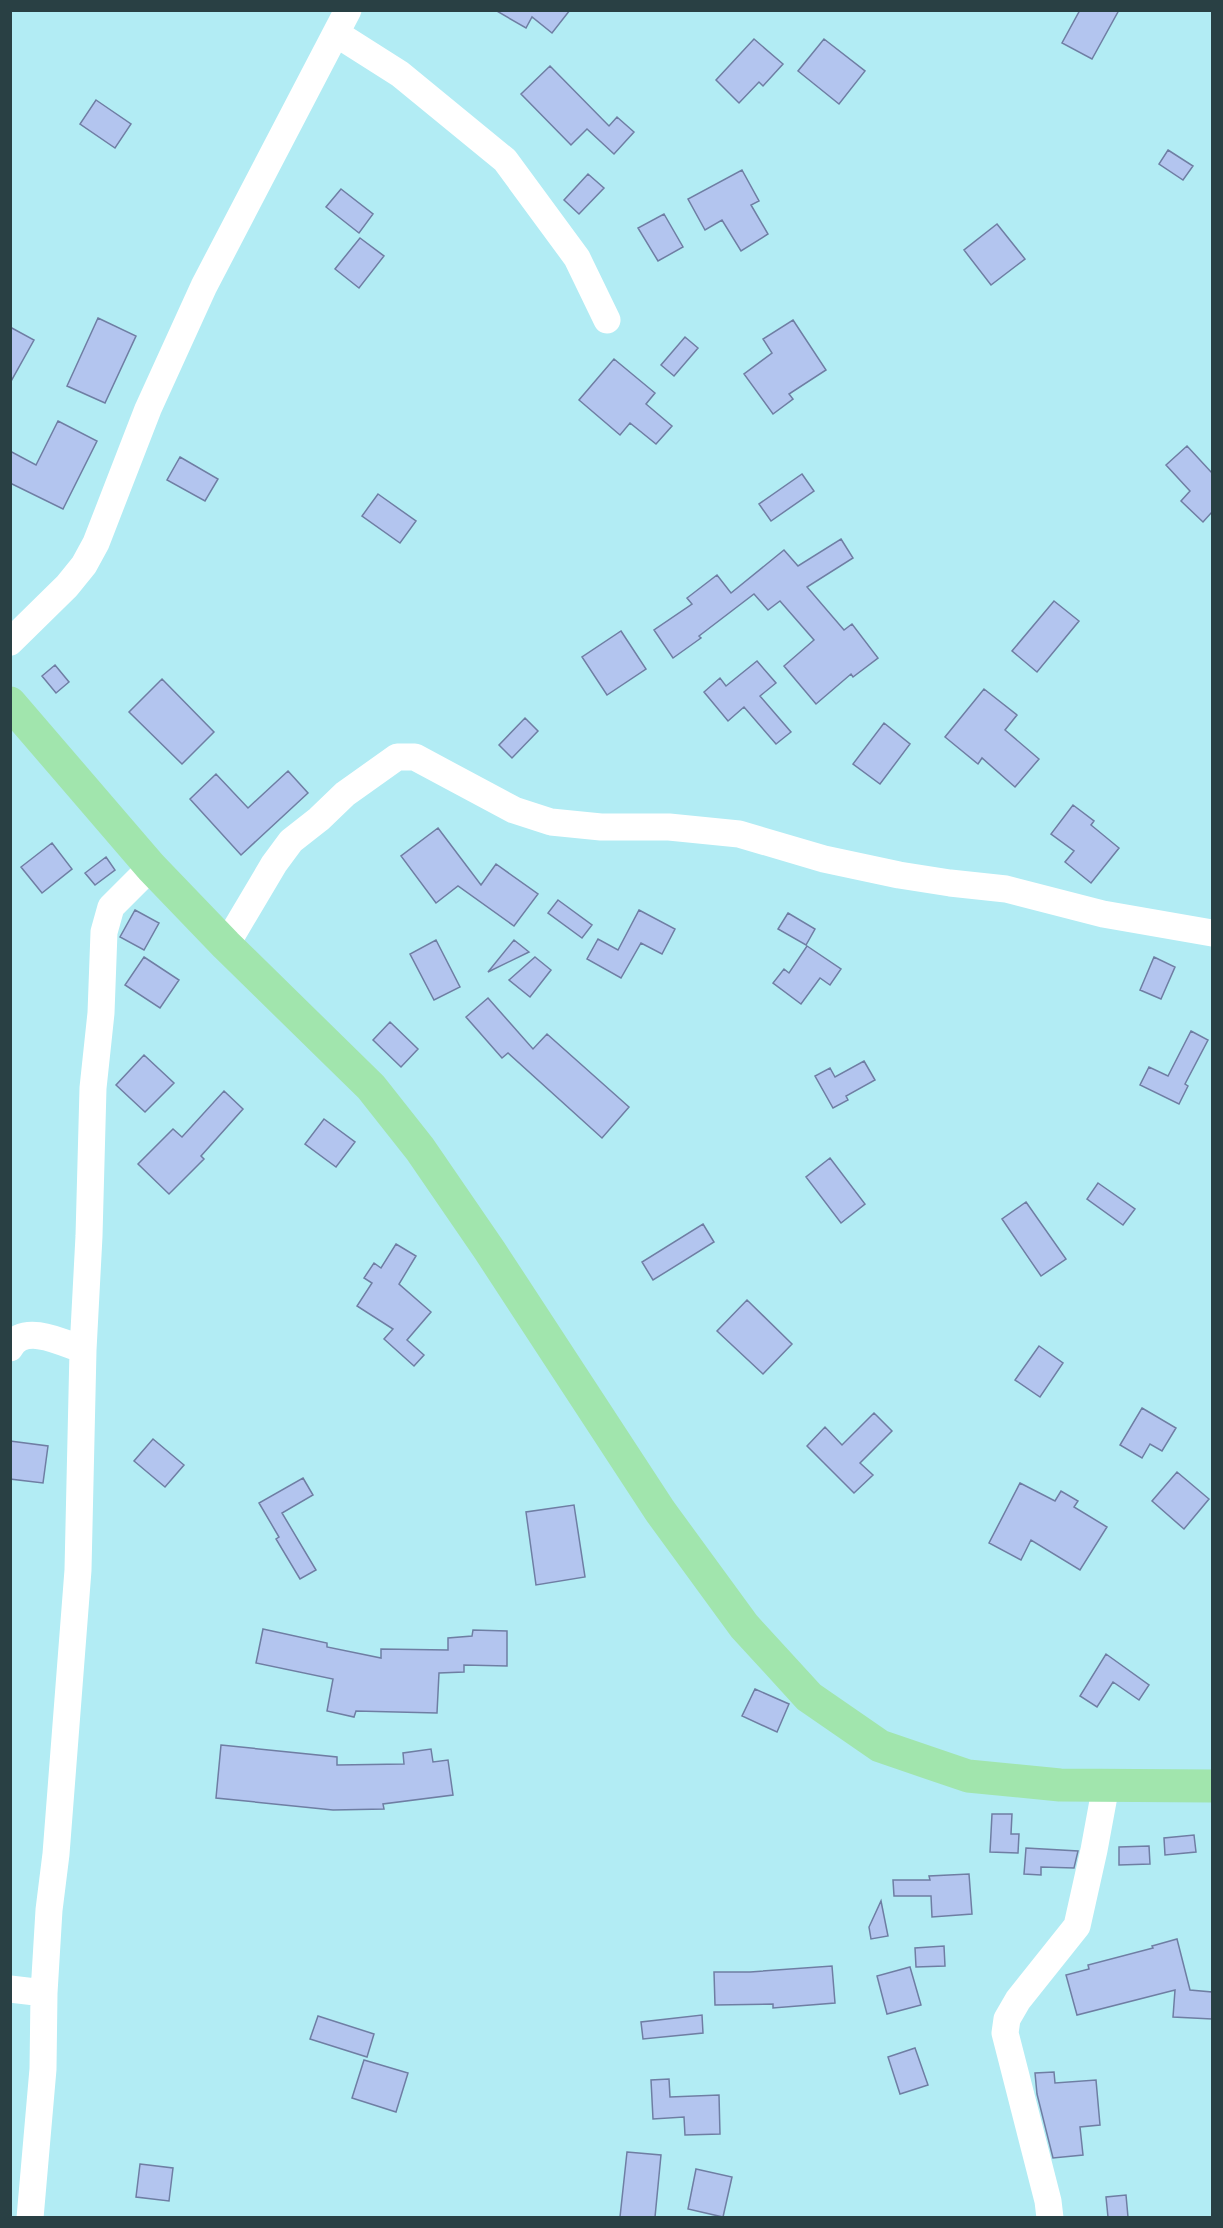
<svg xmlns="http://www.w3.org/2000/svg" width="1223" height="2228" font-family="'PT Sans Narrow',sans-serif">
<rect width="100%" height="100%" fill="#b2ecf4"/>
<path fill="#b3c5ef" stroke="#6f7ea3" stroke-width="1.5" d="M495 10H570L552 33 532 17 526 28Z
M1080 10H1119L1092 59 1062 43Z
M754 39 783 64 763 86 759 82 739 103 716 80Z
M824 39 865 71 839 104 798 71Z
M550 66 609 126 617 117 634 132 614 154 587 129 571 145 521 94Z
M96 100 131 124 115 148 80 124Z
M1168 150 1193 166 1183 180 1159 164Z
M742 170 759 201 751 205 768 234 741 251 722 220 705 230 688 199Z
M588 174 604 188 579 214 564 200Z
M341 189 373 214 359 233 326 207Z
M664 214 683 247 658 261 638 228Z
M997 224 1025 259 991 285 964 250Z
M360 238 384 256 359 288 335 269Z
M98 318 136 336 105 403 67 386Z
M793 320 826 370 789 394 793 399 773 414 744 374 772 353 763 339Z
M10 327 34 340 10 383Z
M685 337 698 348 674 376 661 365Z
M614 359 655 393 646 404 672 426 656 444 630 423 620 435 579 400Z
M58 421 97 441 63 509 10 483V451L36 465Z
M1187 446 1212 473V512L1203 522 1181 501 1190 491 1166 465Z
M180 457 218 479 205 501 167 480Z
M802 474 814 491 771 521 759 504Z
M378 494 416 521 400 543 362 516Z
M841 539 853 558 807 587 844 630 852 624 878 658 853 677 851 674 816 704 784 666 814 640 780 601 768 610 754 594 699 636 701 638 673 658 654 630 692 604 687 598 717 575 731 593 784 550 798 566Z
M1054 601 1079 621 1037 672 1012 651Z
M621 631 646 669 607 695 582 657Z
M757 661 776 683 760 696 791 732 776 744 744 707 728 721 704 692 720 678 726 686Z
M55 665 69 682 56 693 42 676Z
M162 679 214 732 182 764 129 712Z
M984 689 1017 715 1005 730 1039 759 1015 787 982 758 978 764 945 737Z
M525 718 538 731 512 758 499 745Z
M884 723 910 744 880 784 853 764Z
M288 771 308 793 241 855 190 799 216 774 248 808Z
M1073 805 1094 821 1091 825 1119 848 1091 883 1065 862 1074 851 1051 834Z
M438 828 481 885 496 864 538 894 514 926 458 886 436 903 401 856Z
M52 843 72 869 42 893 21 867Z
M106 857 115 870 95 885 85 873Z
M558 900 592 925 582 938 548 913Z
M135 910 159 923 144 950 120 937Z
M639 910 675 929 662 954 641 943 621 978 587 959 598 939 618 950Z
M788 913 815 929 806 945 778 929Z
M436 940 460 987 434 1000 410 954Z
M514 940 529 952 488 972Z
M807 946 841 969 830 985 820 978 801 1004 773 983 784 969 789 973Z
M144 957 179 980 160 1008 125 985Z
M535 957 551 970 530 997 509 980Z
M1154 957 1175 967 1161 999 1140 990Z
M488 998 533 1049 547 1034 629 1107 602 1138 508 1053 502 1058 466 1017Z
M390 1022 418 1049 401 1067 373 1040Z
M1191 1031 1208 1040 1185 1084 1188 1086 1179 1104 1140 1085 1149 1067 1168 1076Z
M144 1055 174 1083 145 1112 116 1085Z
M864 1061 875 1080 846 1096 848 1100 833 1108 815 1076 830 1068 835 1077Z
M224 1091 243 1109 201 1156 204 1159 169 1194 138 1164 173 1129 182 1137Z
M324 1119 355 1142 336 1167 305 1144Z
M830 1158 865 1204 841 1223 806 1177Z
M1098 1183 1135 1209 1123 1225 1087 1199Z
M1026 1202 1066 1259 1041 1276 1002 1219Z
M703 1224 714 1242 653 1280 642 1262Z
M396 1244 416 1256 399 1284 431 1312 407 1340 424 1355 414 1366 384 1339 393 1329 357 1306 372 1283 364 1278 374 1263 381 1268Z
M747 1300 792 1344 763 1374 717 1331Z
M1039 1346 1063 1363 1040 1397 1015 1380Z
M1142 1408 1176 1428 1162 1451 1150 1444 1142 1458 1120 1445Z
M874 1413 892 1431 860 1463 873 1475 854 1493 807 1446 825 1427 842 1445Z
M153 1439 184 1465 165 1487 134 1461Z
M10 1441 48 1446 43 1483 10 1479Z
M1177 1472 1209 1499 1184 1529 1152 1501Z
M303 1478 313 1495 282 1513 316 1570 300 1579 276 1539 279 1537 259 1503Z
M1020 1483 1055 1501 1061 1491 1078 1501 1074 1507 1107 1527 1080 1570 1031 1540 1021 1560 989 1543Z
M574 1505 585 1577 536 1585 526 1512Z
M263 1629 327 1643V1647L381 1658V1649L448 1650V1638L472 1636 473 1630 507 1631V1666L464 1665V1672L439 1673 437 1713 356 1711 354 1717 327 1711 333 1679 256 1663Z
M1106 1654 1149 1685 1139 1700 1113 1682 1097 1707 1080 1696Z
M755 1689 789 1704 777 1732 742 1716Z
M221 1745 337 1757V1765L404 1764 403 1753 431 1749 433 1762 448 1760 453 1795 383 1804 384 1809 333 1810 216 1798Z
M992 1814H1012L1011 1834H1019L1018 1853 990 1852Z
M1194 1835 1196 1852 1165 1855 1164 1838Z
M1149 1846 1150 1864 1119 1865V1847Z
M1026 1848 1078 1851 1074 1868 1041 1867V1875L1024 1874Z
M969 1874 972 1914 932 1917 931 1896H894L893 1880H930L929 1876Z
M881 1901 888 1936 871 1939 869 1927Z
M1177 1939 1190 1990 1212 1992V2019L1173 2017 1175 1990 1077 2015 1066 1975 1089 1969 1088 1965 1153 1948 1152 1946Z
M944 1946 945 1966 916 1967 915 1948Z
M832 1966 835 2003 773 2008V2004L715 2005 714 1972H750Z
M910 1967 921 2005 887 2014 877 1976Z
M702 2015 703 2033 643 2039 641 2022Z
M318 2016 374 2034 367 2057 310 2039Z
M915 2048 928 2085 900 2094 888 2057Z
M364 2060 408 2073 396 2112 352 2098Z
M1054 2072 1055 2083 1096 2080 1100 2125 1080 2127 1083 2155 1053 2158 1037 2094 1035 2073Z
M669 2079 670 2097 719 2095 720 2134 685 2135 684 2117 653 2119 651 2080Z
M627 2152 661 2155 655 2217H620Z
M140 2164 173 2168 169 2201 136 2197Z
M696 2169 732 2177 723 2217 688 2209Z
M1126 2195 1128 2217H1108L1106 2197Z"/>
<g fill="none" stroke-linecap="round" stroke-linejoin="round">
<path stroke="#fff" stroke-width="27" d="M337 34 400 74 505 160 577 258 607 320
M10 642 67 586 84 565 96 543 148 409 204 286 348 10
M226 945 274 864 291 841 319 819 345 794 397 757H415L514 810 551 822 601 827H669L739 834 824 859 899 875 950 883 1006 889 1103 914 1212 933
M10 1348C23 1322 64 1343 83 1350
M10 1989 44 1993
M30 2218 43 2069 44 1993 49 1910 56 1854 78 1570 83 1350 89 1236 93 1088 101 1013 104 932 111 907 151 867
M1050 2218 1048 2201 1005 2033 1007 2019 1018 2000 1077 1926 1094 1850 1106 1785"/>
<path stroke="#a1e5ad" stroke-width="33" d="M10 703 151 867 226 945 371 1087 420 1149 490 1251 660 1511 744 1626 809 1697 880 1746 968 1776 1060 1785 1212 1786"/>
</g>
<rect width="1223" height="2228" fill="none" stroke="#294044" stroke-width="24"/>
</svg>
